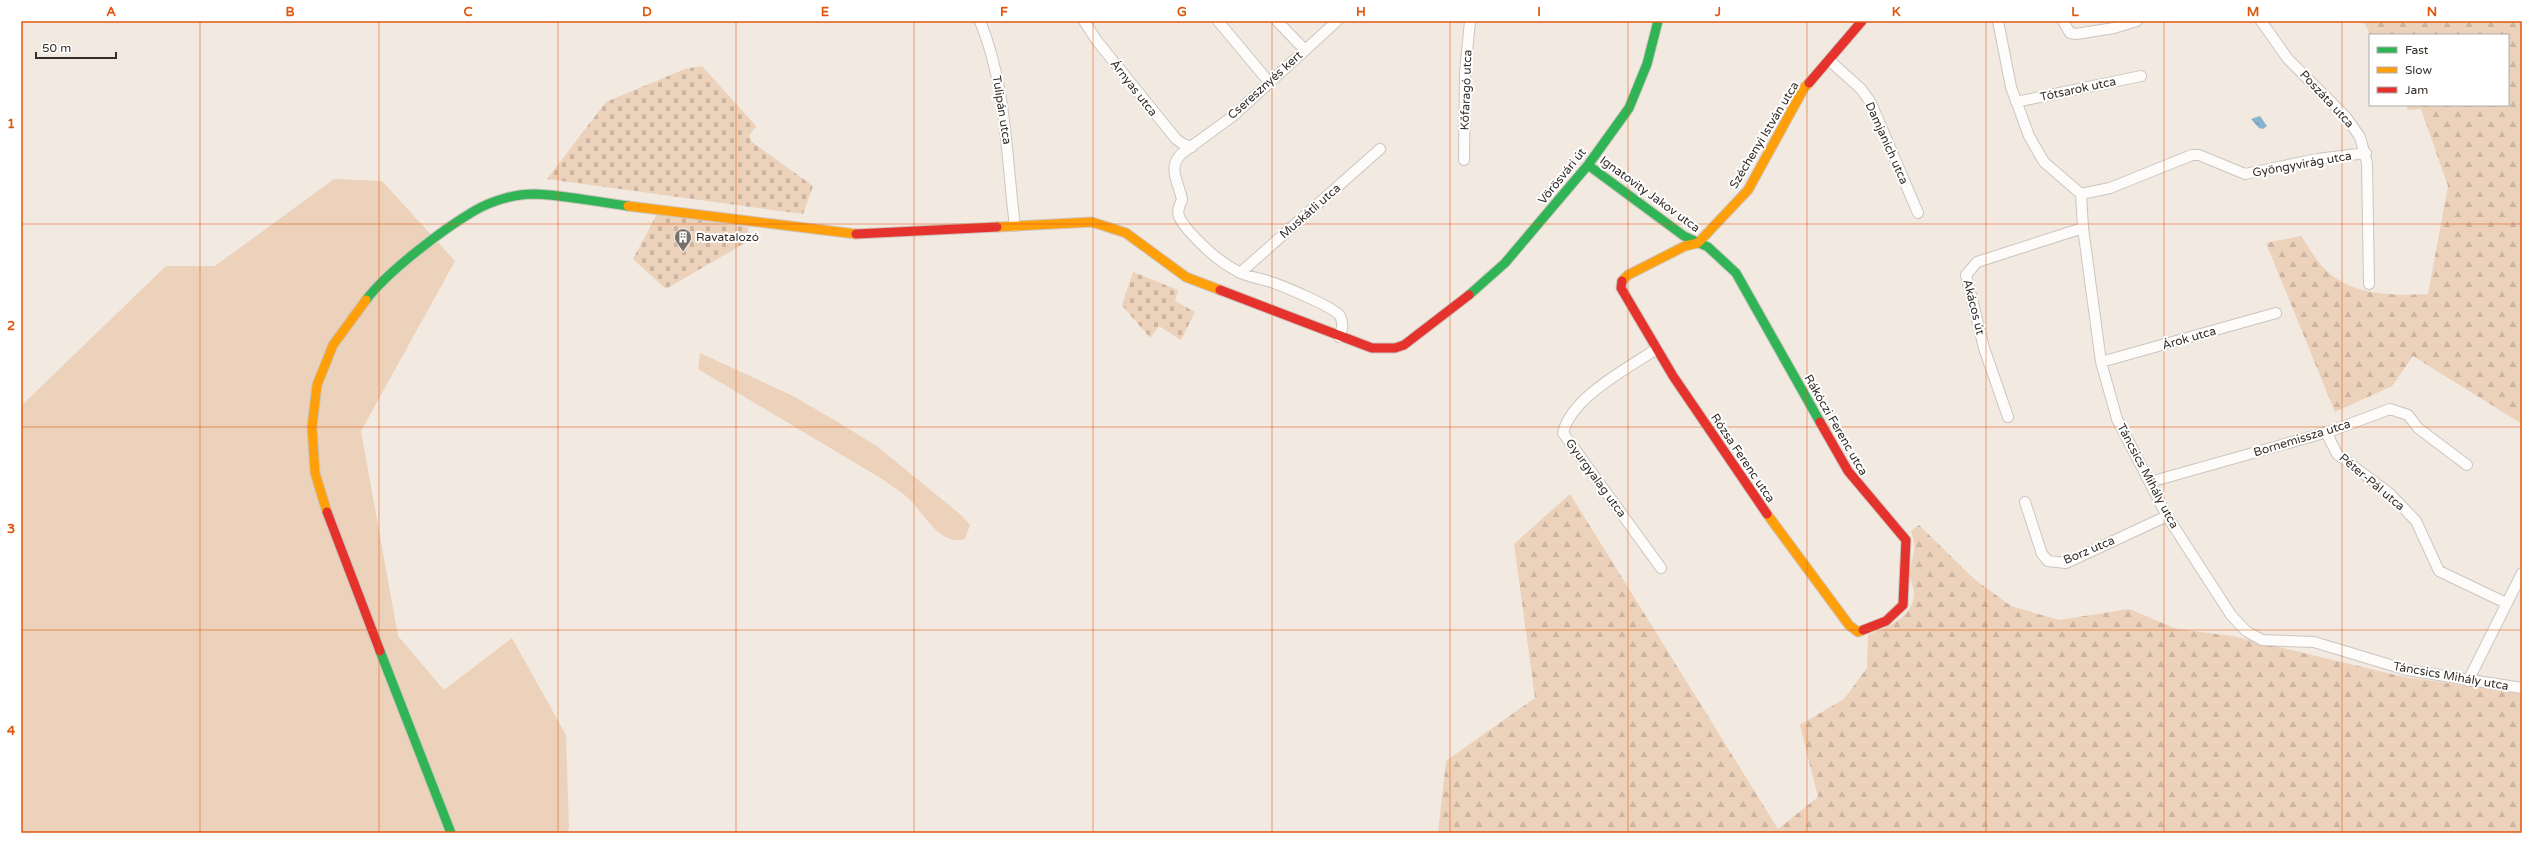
<svg xmlns="http://www.w3.org/2000/svg" width="2543" height="854" font-family="'Varela Round',sans-serif">
<defs>
<pattern id="forest-firs" width="22" height="20" patternUnits="userSpaceOnUse"><rect width="22" height="20" fill="#ecd1bb"/><path d="M5 1l3.5 6h-7zM16 11l3.5 6h-7z" fill="#cbb4a1"/></pattern>
<pattern id="cemetery-stones" width="16" height="16" patternUnits="userSpaceOnUse"><rect width="16" height="16" fill="#ecd1bb"/><path d="M2 7V4a2 2 0 0 1 4 0v3zM10 15v-3a2 2 0 0 1 4 0v3z" fill="#cbb4a1"/></pattern>
<pattern id="water-ripples" width="26" height="14" patternUnits="userSpaceOnUse"><rect width="26" height="14" fill="#86b4cd"/><path d="M2 4q2-2 4 0t4 0M15 11q2-2 4 0t4 0" fill="none" stroke="#6e93a7"/></pattern>
</defs>
<rect width="100%" height="100%" fill="#f2e9e1"/>
<path fill="#ecd1bb" d="M334 179 382 181 455 261 361 431 398 636 444 690 512 638 566 735 569 828 567 833H21V406L166 266H215Z
M700 353 793 396 836 421 878 447 961 515 970 525 965 539C938 546 924 512 907 497 899 490 890 485 882 479L698 369Z"/>
<path fill="url(#forest-firs)" d="M2363 21H2522V424L2413 356 2392 386 2335 412 2266 243 2301 236C2308 246 2314 257 2322 266 2348 296 2393 296 2428 294L2448 186 2421 109 2408 110 2406 105H2508V35H2371Z
M1570 494 1778 829 1818 797 1800 725 1844 699 1867 668 1868 635C1888 627 1915 617 1914 592 1913 586 1910 579 1910 573 1912 554 1918 552 1911 531L1919 525 1974 579 2011 606 2059 620 2129 609 2177 629 2232 636 2404 677 2522 693V833H1438L1446 761 1535 698 1514 544Z"/>
<path fill="url(#cemetery-stones)" d="M702 66 756 126 749 136 752 142 813 186 803 214 547 179 606 102 685 69Z
M657 214 748 227V241L666 289 633 259Z
M1133 272 1178 290 1175 301 1195 312 1181 340 1159 326 1150 338 1122 305Z"/>
<path fill="url(#water-ripples)" d="M2260 116 2267 126 2263 129 2259 128 2251 119Z"/>
<g fill="none" stroke-linecap="round" stroke-linejoin="round">
<g stroke="#ccc5bf" stroke-width="12">
<path id="street" d="M980 21C1007 87 1006 157 1015 226
M1084 21 1097 41 1176 139 1183 144 1192 147
M1218 21 1269 82
M1277 21 1305 50
M1337 21 1233 116 1181 154C1167 169 1179 182 1182 200 1174 214 1180 220 1189 231 1203 247 1221 263 1239 272 1248 277 1259 278 1268 281 1281 285 1334 307 1340 316 1344 324 1342 330 1339 337
M1998 21 2011 87 2029 136 2044 162 2081 194 2083 228 2101 362 2117 419 2167 516 2231 615 2246 631 2262 640 2314 642 2407 670 2522 688
M2063 21 2070 33 2076 34 2114 28 2137 21
M2261 21 2288 59 2346 117 2360 137 2367 163 2369 284
M1830 61 1861 89 1871 103 1918 213
M2016 102 2141 76
M1464 160 1465 72 1470 21
M2081 194 2110 188 2192 155H2199L2245 174 2317 159 2366 153
M1240 273 1380 149
M1655 350C1626 369 1571 398 1563 433L1661 568
M2101 362 2276 313
M2008 417 1984 348 1966 275 1977 262 2083 228
M2326 432 2337 454 2389 493 2416 521 2439 571 2506 603
M2150 482 2331 431 2390 409 2408 415 2418 428 2467 465
M2025 502 2042 554 2048 561 2066 563 2167 516
M2468 681 2522 573"/>
</g>
<g stroke="#ccc5bf" stroke-width="11">
<path id="fast" d="M1588 165 1684 236 1708 247 1736 273 1820 422
M1469 295 1505 263 1588 165 1629 108 1647 64 1658 21
M366 300C388 271 442 230 474 211 491 201 514 194 534 194 565 195 597 202 628 206
M380 651 451 833"/>
</g>
<g stroke="#ccc5bf" stroke-width="11">
<path id="slow" d="M628 206 856 234
M997 227 1092 222 1126 233 1186 277 1220 290
M1622 281 1628 275 1685 246 1698 243 1748 190 1804 88 1809 83
M327 512 315 473 312 427 317 385 333 345 366 300
M1767 514 1849 625 1858 632 1863 630"/>
</g>
<g stroke="#ccc5bf" stroke-width="11">
<path id="jam" d="M1809 83 1862 21
M856 234 997 227
M1622 281 1621 288 1673 376 1767 514
M1220 290 1372 348H1395L1404 345 1469 295
M1820 422 1848 471 1906 540 1903 605 1886 621 1863 630
M327 512 380 651"/>
</g>
<use href="#street" stroke="#fdfcfa" stroke-width="10"/>
<use href="#fast" stroke="#30b455" stroke-width="9"/>
<use href="#slow" stroke="#ff9f0a" stroke-width="9"/>
<use href="#jam" stroke="#e5322d" stroke-width="9"/>
</g>
<path fill="none" stroke="#df570e" stroke-width="1" stroke-opacity="0.55" d="M200 21V833M379 21V833M558 21V833M736 21V833M914 21V833M1093 21V833M1272 21V833M1450 21V833M1628 21V833M1807 21V833M1986 21V833M2164 21V833M2342 21V833M21 224H2522M21 427H2522M21 630H2522"/>
<defs>
<g id="building-pin" transform="scale(0.9)"><path d="M0 17L-7.5 6A9.5 9.5 0 1 1 7.5 6Z" fill="#77706a" stroke="#fff"/><path d="M-4-6H4V6H1V3H-1V6H-4ZM-2.5-4.3h1.7v1.8h-1.7ZM.8-4.3h1.7v1.8H.8ZM-2.5-1h1.7V.8h-1.7ZM.8-1h1.7V.8H.8Z" fill="#fff"/></g>
</defs>
<g fill-rule="evenodd">
<use href="#building-pin" x="683" y="237"/>
</g>
<g text-anchor="middle" dominant-baseline="central" stroke-width="4" stroke-linejoin="round" paint-order="stroke">
<g font-size="12" fill="#352f2a" stroke="#fff">
<text transform="translate(1265 85) rotate(-42)">Cseresznyés kert</text>
<text transform="translate(1134 88) rotate(52)">Árnyas utca</text>
<text transform="translate(2078 89) rotate(-12)">Tótsarok utca</text>
<text transform="translate(1466 90) rotate(-88)">Kőfaragó utca</text>
<text transform="translate(2327 99) rotate(47)">Poszáta utca</text>
<text transform="translate(1002 110) rotate(81)">Tulipán utca</text>
<text transform="translate(1764 135) rotate(-59)">Széchenyi István utca</text>
<text transform="translate(1887 143) rotate(66)">Damjanich utca</text>
<text transform="translate(2302 164) rotate(-10)">Gyöngyvirág utca</text>
<text transform="translate(1562 176) rotate(-51)">Vörösvári út</text>
<text transform="translate(1650 194) rotate(36)">Ignatovity Jakov utca</text>
<text transform="translate(1310 211) rotate(-41)">Muskátli utca</text>
<text transform="translate(1974 307) rotate(76)">Akácos út</text>
<text transform="translate(2189 338) rotate(-16)">Árok utca</text>
<text transform="translate(1836 425) rotate(60)">Rákóczi Ferenc utca</text>
<text transform="translate(2302 438) rotate(-17)">Bornemissza utca</text>
<text transform="translate(1743 458) rotate(56)">Rózsa Ferenc utca</text>
<text transform="translate(2148 476) rotate(62)">Táncsics Mihály utca</text>
<text transform="translate(1596 478) rotate(54)">Gyurgyalag utca</text>
<text transform="translate(2372 482) rotate(40)">Péter-Pál utca</text>
<text transform="translate(2089 550) rotate(-23)">Borz utca</text>
<text transform="translate(2451 676) rotate(10)">Táncsics Mihály utca</text>
</g>
<g font-size="12" fill="#352f2a" stroke="#fff" text-anchor="start">
<text x="696" y="237">Ravatalozó</text>
</g>
</g>
<rect width="2543" height="854" fill="none" stroke="#ffffff" stroke-width="44"/>
<rect x="2369" y="34" width="140" height="72" fill="#ffffff" stroke="#aeacaa"/>
<rect x="2377" y="47" width="20" height="6" fill="#30b455" stroke="#aeacaa"/>
<text x="2405" y="54" font-size="12" fill="#352f2a">Fast</text>
<rect x="2377" y="67" width="20" height="6" fill="#ff9f0a" stroke="#aeacaa"/>
<text x="2405" y="74" font-size="12" fill="#352f2a">Slow</text>
<rect x="2377" y="87" width="20" height="6" fill="#e5322d" stroke="#aeacaa"/>
<text x="2405" y="94" font-size="12" fill="#352f2a">Jam</text>
<path d="M36 52v6h80v-6" fill="none" stroke="#352f2a" stroke-width="2"/>
<text x="42" y="52" font-size="12" fill="#352f2a" stroke="#ffffff" stroke-width="3" paint-order="stroke">50 m</text>
<rect x="22" y="22" width="2499" height="810" fill="none" stroke="#df570e" stroke-width="1.5"/>
<g font-size="13" text-anchor="middle" font-weight="bold" fill="#df570e">
<text x="111" y="16">A</text>
<text x="290" y="16">B</text>
<text x="468" y="16">C</text>
<text x="647" y="16">D</text>
<text x="825" y="16">E</text>
<text x="1004" y="16">F</text>
<text x="1182" y="16">G</text>
<text x="1361" y="16">H</text>
<text x="1539" y="16">I</text>
<text x="1718" y="16">J</text>
<text x="1896" y="16">K</text>
<text x="2075" y="16">L</text>
<text x="2253" y="16">M</text>
<text x="2432" y="16">N</text>
<text x="11" y="128">1</text>
<text x="11" y="330">2</text>
<text x="11" y="533">3</text>
<text x="11" y="735">4</text>
</g>
</svg>
